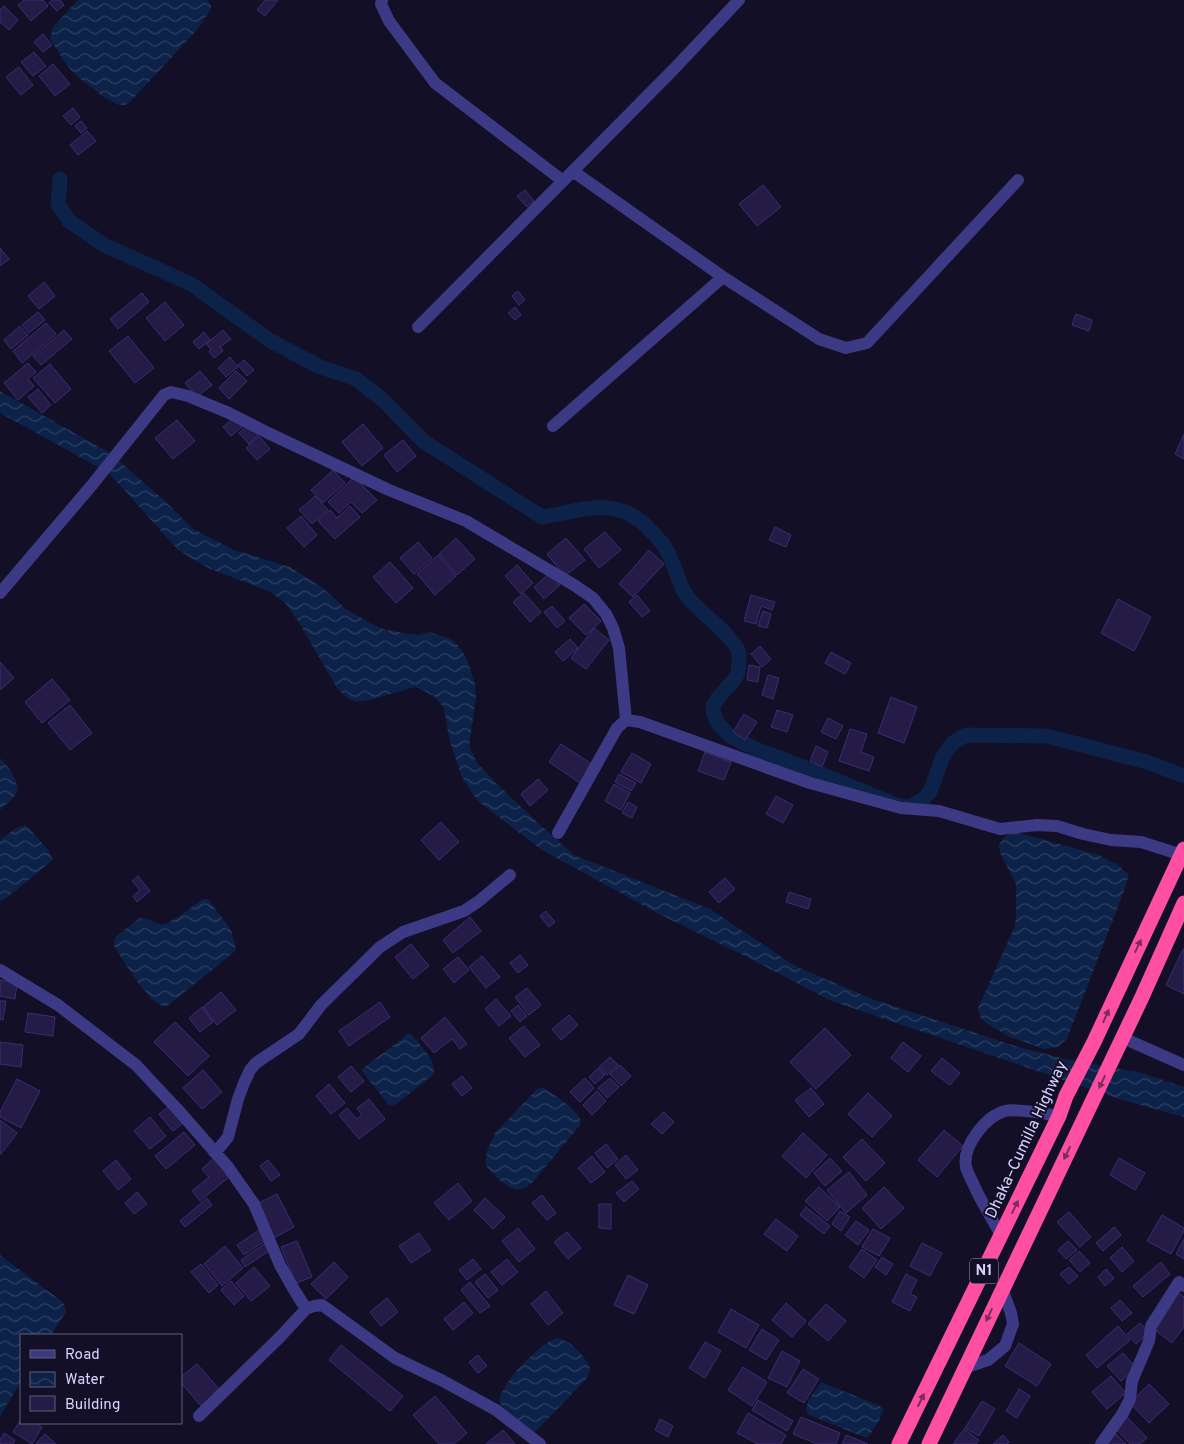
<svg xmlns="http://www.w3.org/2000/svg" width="1184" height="1444" font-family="Overpass,sans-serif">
<defs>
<pattern id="water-waves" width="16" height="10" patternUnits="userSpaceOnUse" patternTransform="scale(1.25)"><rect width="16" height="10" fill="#0c2248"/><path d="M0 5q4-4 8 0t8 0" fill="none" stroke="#2f4163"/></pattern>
</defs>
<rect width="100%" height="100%" fill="#130f26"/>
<path fill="url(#water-waves)" d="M78 0H207L211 5V9L197 30 129 103 125 105H119L105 98 78 77 68 67 50 39 53 27Z
M0 391 110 453 166 502 193 529 234 550 290 567 323 588 346 609 372 624 386 630 418 635 429 632 448 638 456 643 466 657 475 684 476 698 469 745 474 757 479 765 497 784 535 820 574 855 710 909 795 966 872 999 1015 1046 1061 1058 1142 1073 1184 1087V1117L1122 1100 829 1000 747 957 659 914 542 850 480 803 471 792 461 775 449 738 444 708 434 696 415 687 370 700 357 702 347 698 337 688 300 624 285 603 271 592 208 568 178 550 109 473 0 413Z
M0 758C10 768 16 777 18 791L13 798 0 810Z
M26 825 48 850 53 860 5 899 0 901V840L16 828Z
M1012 831 1099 855 1117 864 1129 875 1124 891 1067 1039 1058 1047 1044 1049 1030 1044 1010 1037 986 1023 980 1017 978 1008 1014 928 1016 919V884L1000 853 999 845 1003 839Z
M203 899H208L231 930 236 949 233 953 166 1007C149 1005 124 961 114 946L115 937 140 918C149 917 154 924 163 924 170 924 196 904 203 899Z
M408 1034H411C415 1038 418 1043 422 1047 429 1056 434 1062 434 1074L398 1103 392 1106 389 1105 361 1070Z
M542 1087C553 1094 581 1111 581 1124L533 1182C530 1184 526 1188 522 1189 509 1192 492 1174 485 1164L487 1151 495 1133 537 1089Z
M0 1255 56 1297 64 1304 66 1312 51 1335H21V1382L0 1416Z
M557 1338C572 1341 583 1355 590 1367L588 1377 536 1431 532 1432 506 1411 499 1402C500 1384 540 1343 557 1338Z
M821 1382 880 1406C881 1407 882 1408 883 1409 884 1414 871 1434 867 1438L809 1415 806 1410 808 1401Z"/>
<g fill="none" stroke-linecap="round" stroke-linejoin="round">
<path stroke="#0c2248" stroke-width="15" d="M60 179 58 204 69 221 104 245 191 284 269 340 320 367 356 379 384 401 423 441 542 517C582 511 616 494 649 529 655 535 662 542 666 549 674 563 679 586 688 598 698 610 738 640 739 654 739 659 739 667 738 673 734 683 718 694 713 706L714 715 719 725 730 736 758 750 811 770 896 805 909 807 922 800 930 792 942 759 947 750 954 742 966 735 1047 736 1147 762 1184 776"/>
</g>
<path fill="#241b47" stroke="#3b2d73" d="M24 0H43L48 6 31 21 18 5Z
M53 0H60L64 5 57 11 49 3Z
M265 0H278L265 16 257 10Z
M4 6 18 20 9 30 0 22V10Z
M43 34 52 45 43 52 34 42Z
M34 52 46 66 33 76 21 62Z
M53 64 70 84 55 96 39 76Z
M19 67 33 85 21 95 6 77Z
M73 108 80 117 71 125 63 116Z
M81 121 87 128 81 133 75 126Z
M87 131 96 141 78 155 70 145Z
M763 185 781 207 757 226 739 204Z
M525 190 534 201 527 207 517 196Z
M0 248 9 259 0 266Z
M44 282 55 296 39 309 28 296Z
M518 291 525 300 519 305 512 296Z
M142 293 149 302 118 329 110 319Z
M165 302 184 325 165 341 146 318Z
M515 307 521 315 515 320 508 313Z
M38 312 45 320 29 333 22 325Z
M1076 314 1092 320 1089 331 1072 325Z
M46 323 56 334 22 363 13 351Z
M20 326 28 335 11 349 4 340Z
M64 330 72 339 41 365 33 356Z
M223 330 231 339 220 347 223 351 214 358 209 352 211 349 206 344Z
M204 332 210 340 199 349 193 342Z
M128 336 154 368 135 383 109 351Z
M230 357 238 367 226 377 218 368Z
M244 360 254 370 247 376 238 365Z
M28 363 36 372 28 379 34 386 18 400 4 383Z
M50 364 71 389 55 403 33 378Z
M200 371 212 385 197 397 185 383Z
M236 371 247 381 229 399 219 388Z
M38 389 51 405 42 413 28 397Z
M235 417 243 426 231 436 223 427Z
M177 420 195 441 173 459 155 438Z
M249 424 258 435 249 444 239 433Z
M363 424 383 448 362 466 342 442Z
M1184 434V459L1175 454Z
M259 436 270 449 257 460 246 448Z
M403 440 416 456 397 472 384 455Z
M333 470 345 483 323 503 311 490Z
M354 477 377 500 362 513 351 502 339 513 328 502Z
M315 496 328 510 312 524 299 510Z
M350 506 360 517 335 539 318 521 330 510 337 518Z
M301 516 317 535 304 547 287 528Z
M775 527 791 535 786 547 769 540Z
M605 532 621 550 599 568 584 549Z
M456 538 475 559 457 575 439 554Z
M566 538 585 560 565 576 547 554Z
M418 542 432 558 414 574 400 558Z
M649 550 664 564 633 597 619 584Z
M438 555 456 576 435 595 417 574Z
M390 562 413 588 396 603 373 577Z
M517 565 533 583 521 594 505 576Z
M550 573 560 585 544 599 534 587Z
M524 593 541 612 530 622 513 602Z
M637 595 650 611 642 617 629 602Z
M751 595 775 602 772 610 761 606 756 624 744 621Z
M1118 599 1151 617 1134 651 1101 633Z
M584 604 601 621 586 635 569 618Z
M552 606 565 621 557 628 544 612Z
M763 611 771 614 767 628 758 626Z
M594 628 609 640 586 669 571 658Z
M570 639 578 648 563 661 555 652Z
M760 646 771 659 762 667 751 654Z
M831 652 851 663 845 674 825 663Z
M0 662 14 678 0 690Z
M749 665 760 667 758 682 747 680Z
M768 675 779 678 773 699 762 695Z
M52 679 70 700 42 723 25 702Z
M891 697 917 707 904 743 878 733Z
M70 705 92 733 70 750 48 723Z
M777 710 793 715 787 732 771 727Z
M744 714 757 722 745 740 733 732Z
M828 718 843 726 836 739 821 732Z
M850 729 867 734 861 752 874 757 869 771 839 761Z
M561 744 592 764 580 783 549 762Z
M816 746 828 752 822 767 810 761Z
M705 752 731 762 724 780 698 771Z
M632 753 651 764 641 783 621 772Z
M619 774 636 783 631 791 615 782Z
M538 779 548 790 530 806 521 794Z
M614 784 630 793 621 810 605 801Z
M776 796 793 805 783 823 766 814Z
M628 802 637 807 632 818 622 813Z
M441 822 459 842 439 860 421 840Z
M138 876 150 891 137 902 133 896 140 890 132 881Z
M725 878 735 889 719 903 709 892Z
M789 892 811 899 808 909 786 902Z
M546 911 555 922 549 927 540 916Z
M470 917 481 931 453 953 443 940Z
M411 944 429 966 413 979 395 957Z
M1183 949H1184V994L1166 985Z
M520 955 528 965 518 973 510 963Z
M482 956 500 977 486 988 469 967Z
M458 957 469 970 454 983 443 969Z
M0 980 17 983 15 999 0 996Z
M527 988 541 1005 529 1015 515 997Z
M221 992 236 1010 217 1025 203 1007Z
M496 999 511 1016 499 1026 485 1009Z
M0 1001H6L3 1020 0 1019Z
M380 1002 390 1017 349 1046 339 1031Z
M518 1005 527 1016 520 1022 511 1011Z
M202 1007 213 1022 200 1032 189 1018Z
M28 1013 55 1017 53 1036 25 1032Z
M569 1015 578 1025 561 1040 552 1029Z
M445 1017 467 1044 460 1049 452 1039 434 1053 421 1038Z
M175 1022 209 1056 188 1076 154 1042Z
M524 1026 540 1045 525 1057 509 1038Z
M825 1028 851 1055 816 1089 790 1062Z
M0 1042 23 1045 21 1067 0 1064Z
M903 1042 921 1056 908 1072 891 1058Z
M610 1057 618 1065 607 1075 599 1067Z
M942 1058 960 1073 950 1085 931 1071Z
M620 1065 631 1076 621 1086 610 1074Z
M351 1066 364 1081 351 1092 338 1077Z
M598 1068 605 1075 595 1084 589 1077Z
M203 1070 222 1092 202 1109 183 1088Z
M462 1076 472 1088 462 1096 452 1084Z
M585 1078 594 1088 580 1102 570 1092Z
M610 1078 619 1087 607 1098 598 1088Z
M17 1079 40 1091 21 1128 0 1117V1112Z
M329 1084 345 1103 331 1114 316 1096Z
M811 1088 824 1104 809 1117 795 1100Z
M597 1091 606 1101 592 1115 583 1105Z
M868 1093 892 1116 872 1137 848 1114Z
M369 1099 385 1119 359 1139 339 1115 347 1108 357 1119 362 1115 357 1108Z
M169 1106 183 1123 173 1131 159 1114Z
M664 1112 674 1122 662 1134 651 1124Z
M150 1117 166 1136 150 1149 134 1131Z
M0 1120 17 1133 1 1154H0Z
M944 1130 963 1146 937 1177 918 1160Z
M184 1132 195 1145 166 1169 155 1156Z
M803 1133 827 1155 806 1178 782 1156Z
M862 1139 885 1163 866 1181 843 1157Z
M606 1144 618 1159 607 1168 595 1153Z
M626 1155 638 1170 626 1179 615 1165Z
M592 1156 605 1172 591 1183 578 1168Z
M214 1158 229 1177 200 1201 192 1191 209 1177 202 1169Z
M830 1158 842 1171 825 1186 814 1173Z
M1119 1158 1145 1173 1135 1190 1110 1175Z
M116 1160 131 1179 118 1190 103 1171Z
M268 1160 280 1175 271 1181 260 1166Z
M849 1172 867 1195 846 1213 827 1190Z
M632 1181 639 1189 624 1202 616 1193Z
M458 1183 472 1201 449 1220 434 1203Z
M819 1187 840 1207 827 1221 805 1201Z
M884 1187 904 1208 881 1229 862 1208Z
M137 1192 147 1204 134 1214 125 1203Z
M277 1194 294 1227 274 1238 257 1204Z
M542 1195 556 1213 547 1220 532 1203Z
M207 1198 212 1205 185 1227 180 1221Z
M485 1198 505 1217 493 1229 474 1210Z
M599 1204H611V1229L599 1228Z
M806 1207 830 1226 824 1234 800 1215Z
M840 1211 850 1217 841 1231 832 1224Z
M1069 1212 1091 1237 1080 1247 1057 1222Z
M1162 1215 1184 1228V1231L1171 1254 1147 1241Z
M776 1219 798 1236 787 1251 764 1234Z
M856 1221 869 1230 858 1245 845 1235Z
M1114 1227 1121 1235 1103 1251 1096 1243Z
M518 1228 535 1249 519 1262 502 1241Z
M261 1229 268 1239 244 1255 237 1245Z
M873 1229 890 1238 879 1256 862 1247Z
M567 1232 581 1248 568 1259 554 1242Z
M419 1233 431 1250 411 1263 399 1246Z
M1184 1239V1259L1176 1254Z
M297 1241 312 1277 296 1283 281 1247Z
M1068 1241 1077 1250 1066 1259 1058 1250Z
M267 1242 272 1249 245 1267 241 1260Z
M922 1243 942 1253 930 1276 910 1266Z
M225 1246 243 1268 222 1286 204 1264Z
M1122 1247 1134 1261 1122 1272 1110 1258Z
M862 1249 877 1260 864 1278 849 1267Z
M1079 1251 1090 1263 1080 1272 1069 1260Z
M882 1257 893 1264 886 1275 875 1267Z
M473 1259 481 1269 467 1280 459 1270Z
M507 1259 518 1272 502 1285 491 1272Z
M334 1262 348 1277 326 1299 311 1284Z
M1161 1262 1170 1274 1143 1297 1133 1286Z
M201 1264 218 1285 209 1293 191 1272Z
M254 1267 270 1286 251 1301 236 1283Z
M1069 1267 1078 1276 1069 1284 1060 1274Z
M1106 1269 1114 1278 1105 1286 1098 1277Z
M485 1274 498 1290 488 1298 475 1282Z
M906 1274 917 1280 910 1294 917 1297 910 1311 892 1302Z
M628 1275 648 1285 634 1314 614 1305Z
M231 1281 244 1296 234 1305 221 1290Z
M470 1282 490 1306 480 1313 461 1290Z
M546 1291 563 1313 548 1325 531 1304Z
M1178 1292 1184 1297V1327L1172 1343 1151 1327Z
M387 1298 398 1312 381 1326 370 1312Z
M1120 1300 1132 1313 1122 1321 1111 1308Z
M464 1302 473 1313 453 1330 444 1319Z
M786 1303 806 1321 792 1337 772 1320Z
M826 1304 846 1321 828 1341 808 1324Z
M731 1309 759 1325 746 1348 718 1332Z
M1140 1323 1149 1333 1136 1344 1127 1334Z
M1118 1326 1130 1340 1097 1368 1086 1355Z
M762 1329 779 1340 766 1360 749 1350Z
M705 1342 721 1351 705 1378 689 1368Z
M1019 1343 1051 1364 1037 1386 1005 1366Z
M341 1345 403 1396 390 1411 329 1360Z
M782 1351 800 1361 787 1387 768 1378Z
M1123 1353 1136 1368 1121 1381 1107 1366Z
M478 1355 487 1366 478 1373 469 1362Z
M197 1364 220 1390 201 1406 181 1383V1377Z
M743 1367 767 1382 752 1406 728 1390Z
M803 1369 819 1379 804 1403 787 1393Z
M1111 1376 1126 1393 1107 1409 1092 1392Z
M1149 1384 1169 1404 1149 1423 1130 1403Z
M1019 1389 1030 1396 1017 1418 1006 1411Z
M435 1396 467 1433 454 1444H439L413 1415Z
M758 1400 793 1421 787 1431 752 1410Z
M982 1401 995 1409 979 1436 965 1428Z
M748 1413 786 1435 781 1444H758L737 1433Z
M1126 1416 1147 1438 1140 1444H1130L1114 1427Z
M801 1417 840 1433 836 1444H817L793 1434Z
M21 1419V1423H36L42 1427 32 1444 13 1432Z
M660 1419 673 1426 668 1437 655 1430Z
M964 1429 979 1440 976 1444H953Z
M503 1430 515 1444H486Z
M4 1433 15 1440 13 1444H0V1440Z
M45 1434 56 1444H38L36 1443Z
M1116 1434 1126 1444H1105Z
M846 1435 868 1444H842Z
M1003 1435 1009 1442 1007 1444H993Z"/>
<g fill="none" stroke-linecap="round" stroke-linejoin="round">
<path stroke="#3d3a85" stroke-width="12" d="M382 0 381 4 389 21 435 83 563 181 673 70 739 0
M574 172 723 277 819 339 846 348 867 343 1018 180
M418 327 563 181
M553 426 723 277
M0 593 92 485 164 395 171 392 188 396 229 413 268 433 389 490 466 521 574 585 593 598 606 614 613 628 619 648 626 720
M558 833 617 728 626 720 640 722 810 783 901 808 939 811 1000 829 1037 825 1057 826 1083 834 1111 840 1141 842 1182 855
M0 970 58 1005 136 1065 179 1111 228 1167 254 1204 280 1265 293 1288 306 1309
M1123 1038 1184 1065
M214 1152 220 1147 228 1137 238 1099 244 1083 250 1070 256 1063 299 1034 321 1005 380 947 403 932 464 911 479 901 510 875
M1001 1235C991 1217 980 1200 972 1181 970 1177 967 1171 966 1167 962 1146 986 1116 1005 1111 1017 1108 1046 1114 1059 1116
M964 1368 988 1360 1005 1346 1013 1324 1011 1313 1002 1288
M199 1416 280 1337 306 1309 314 1306 322 1305 395 1358 443 1381 496 1410 540 1444
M1101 1444 1123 1413 1130 1399 1132 1381 1149 1341 1151 1326 1179 1282 1184 1286"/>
<path stroke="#ff4fa3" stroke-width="15" d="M899 1444 1059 1116 1066 1096 1094 1042 1184 849
M929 1444 1142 997 1184 903"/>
</g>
<defs><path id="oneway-solid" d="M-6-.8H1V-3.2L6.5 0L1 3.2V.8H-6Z" transform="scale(1.25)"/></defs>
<g fill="#7d2c5e">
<use href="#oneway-solid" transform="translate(1138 946) rotate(-65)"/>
<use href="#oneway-solid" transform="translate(1106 1016) rotate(-66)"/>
<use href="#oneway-solid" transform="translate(1102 1082) rotate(115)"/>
<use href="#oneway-solid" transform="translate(1067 1153) rotate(116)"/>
<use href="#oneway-solid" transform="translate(1015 1207) rotate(-64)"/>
<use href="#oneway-solid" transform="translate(989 1315) rotate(115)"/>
<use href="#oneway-solid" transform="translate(921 1400) rotate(-64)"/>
</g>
<g text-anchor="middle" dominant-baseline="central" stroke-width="4" stroke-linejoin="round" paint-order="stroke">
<rect fill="#130f26" stroke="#9e99be" stroke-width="1" x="970" y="1258.5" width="28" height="25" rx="4"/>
<g font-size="15" font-weight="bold" fill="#d9d4ff">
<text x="984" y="1271">N1</text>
</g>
<g font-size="16" fill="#d9d4ff" stroke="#130f26">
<text transform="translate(1027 1140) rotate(-65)">Dhaka–Cumilla Highway</text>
</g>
</g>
<rect x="20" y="1334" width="162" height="90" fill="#130f26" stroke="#625e7d"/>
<rect x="30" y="1350" width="25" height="8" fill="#3d3a85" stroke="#625e7d"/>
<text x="65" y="1359" font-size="15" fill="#d9d4ff">Road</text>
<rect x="30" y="1372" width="25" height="15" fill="url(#water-waves)" stroke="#625e7d"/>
<text x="65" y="1384" font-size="15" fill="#d9d4ff">Water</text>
<rect x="30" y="1396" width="25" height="15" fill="#241b47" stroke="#625e7d"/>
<text x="65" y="1409" font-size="15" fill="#d9d4ff">Building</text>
</svg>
